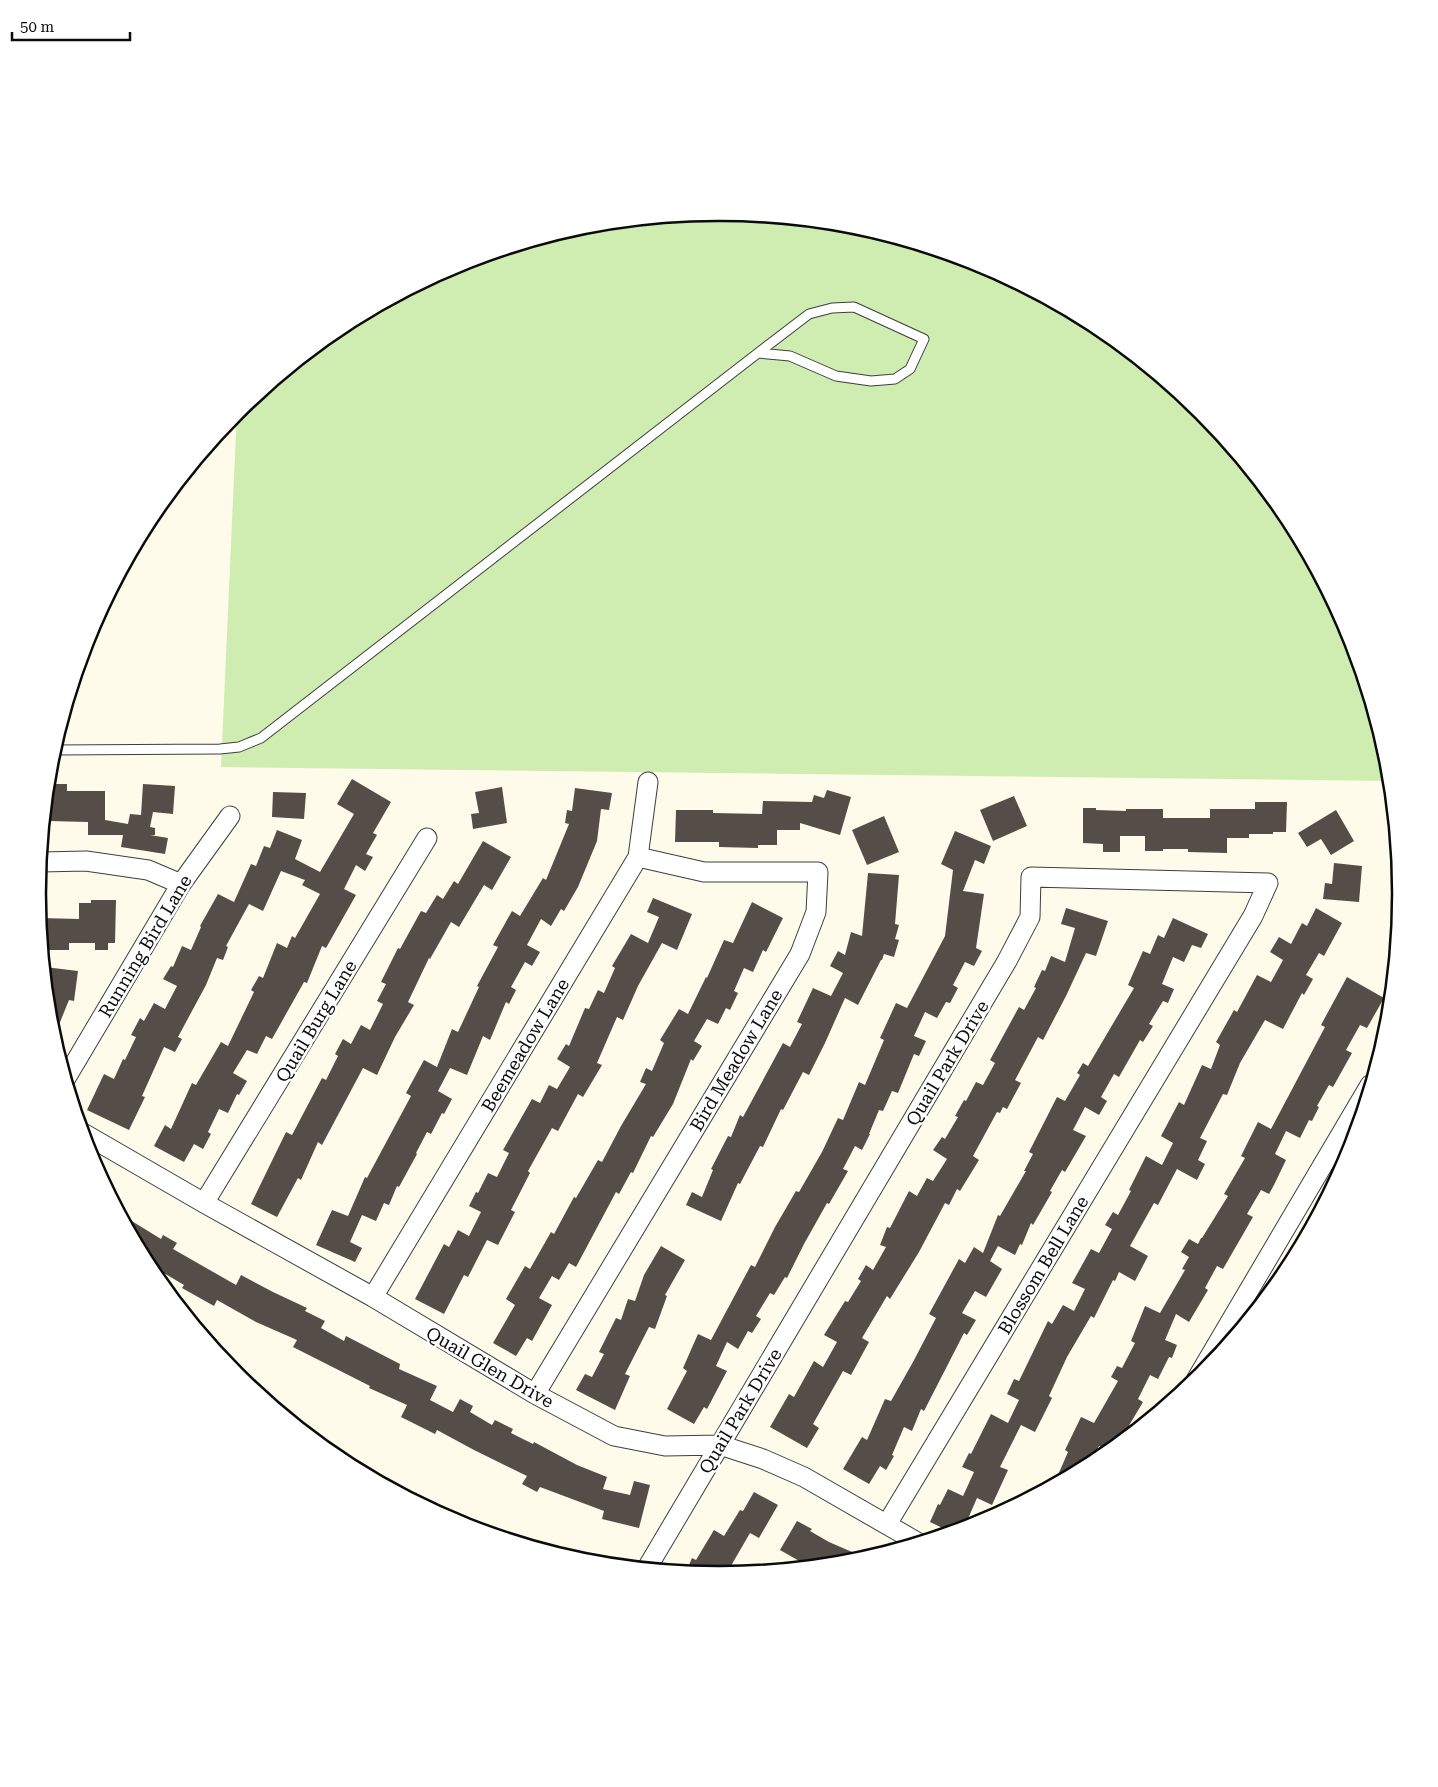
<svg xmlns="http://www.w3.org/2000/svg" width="1438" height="1787" font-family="'Roboto Serif',serif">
<rect width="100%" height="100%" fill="#fffbea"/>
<path fill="#cfecb1" d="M719 212 852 225 980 264 1098 327 1201 412 1286 515 1349 633 1387 761 1389 781 221 767 237 411 341 327 458 264 586 225Z"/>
<path fill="#554d47" d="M352 779 391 802 373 833 377 835 366 854 373 857 365 871 356 865 344 889 356 895 326 948 322 946 307 983 304 982 272 1039 266 1036 257 1054 247 1050 233 1073 247 1081 239 1095 237 1094 228 1113 219 1109 208 1132 211 1134 203 1149 194 1144 184 1162 154 1146 165 1125 171 1129 192 1083 196 1085 221 1042 228 1046 254 992 251 990 259 976 263 978 277 943 287 948 292 936 295 938 320 894 302 885 305 880 281 871 263 911 249 904 226 946 228 947 223 960 217 958 206 985 178 1037 182 1039 175 1052 164 1047 142 1096 145 1097 129 1130 87 1110 104 1074 114 1079 123 1059 125 1060 136 1037 131 1035 140 1018 144 1021 154 1003 165 1009 177 986 163 979 171 966 173 967 182 946 191 950 201 927 200 926 218 894 234 902 251 864 256 866 264 846 270 848 277 830 302 840 295 859 320 872 354 814 337 804Z
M48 784H67V791H105V820L128 824 130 814 141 815 143 784 175 786 173 814 153 812 150 827 155 828V835H150L168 838 165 854 121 847 123 835H88V822L49 821V810H46Z
M502 787 507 823 473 829 471 814 479 813 475 792Z
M575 788 612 793 609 810 601 809 597 841 578 887 564 911 561 909 551 926 541 919 527 945 540 952 532 966 525 962 511 987 516 990 509 1004 506 1002 490 1040 483 1036 467 1075 450 1068 438 1091 452 1099 444 1114 442 1113 431 1134 427 1132 416 1153 417 1154 399 1187 397 1186 389 1205 384 1203 376 1221 362 1215 350 1242 362 1248 355 1262 316 1245 332 1210 348 1216 365 1177 367 1178 411 1096 406 1093 424 1060 437 1067 452 1029 458 1032 479 987 477 986 498 947 493 945 512 911 520 916 543 878 546 880 569 824 565 823 567 810 572 811Z
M827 790 851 797 840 835 800 823V830H777V845H758V848L719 847V842H675L676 810H713V813L762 814 763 801 812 802 814 795 824 798Z
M273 792 306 793 304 819 272 817Z
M1014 796 1027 826 993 841 980 810Z
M1255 802H1287L1286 832H1273V834H1249V838H1227V853L1188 852V849H1163V851H1145V836H1120V852H1103V844L1083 843V808H1096V810L1126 811V809H1163V818H1210V809H1255Z
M1336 810 1354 841 1331 855 1321 839 1307 847 1298 833Z
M884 816 899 852 867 865 852 830Z
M955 831 991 846 984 864 975 860 963 891 984 894 976 948 982 951 974 966 965 962 953 985 958 988 950 1003 946 1002 937 1018 925 1012 914 1036 926 1041 919 1056 914 1054 898 1093 892 1091 883 1111 879 1110 869 1134H870L862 1150 855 1146 843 1169 848 1171 829 1204 827 1203 804 1244 787 1278 785 1277 774 1295 770 1293 756 1316 761 1319 752 1333 748 1331 738 1349 727 1342 716 1366 727 1371 707 1409 704 1407 694 1424 667 1409 687 1371 683 1368 698 1334 711 1340 751 1265 755 1267 775 1227 796 1191 799 1192 822 1152 838 1118 843 1120 859 1082 865 1085 884 1040 880 1038 896 1003 907 1008 945 936 953 870 941 864Z
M483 841 511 857 492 890 484 885 459 927 451 922 430 959 429 958 408 1002 414 1005 395 1037 377 1075 363 1068 322 1145 318 1142 301 1180 298 1178 277 1217 251 1204 286 1132 292 1135 322 1078 326 1080 338 1056 335 1054 343 1039 351 1044 361 1025 370 1030 383 1004 377 1001 386 984 381 982 398 948 400 949 421 911 426 913 437 895 443 899 454 881 458 884Z
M1334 863 1362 866 1359 902 1323 899 1325 883 1332 884Z
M868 873 899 875 895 924 899 925 895 939 899 940 894 957 884 954 882 960H881L858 1005 845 998 825 1043 809 1075 803 1072 783 1110 781 1109 763 1147 760 1146 740 1184 738 1183 721 1221 686 1205 692 1192 702 1197 713 1170 711 1169 728 1136 731 1137 740 1115 743 1117 783 1043 790 1047 802 1024 797 1022 813 988 831 996 843 973 830 966 838 951 845 955 851 932 862 936Z
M653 898 692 914 677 950 662 943 638 986 623 1020 617 1017 597 1063 602 1065 583 1097 578 1094 558 1131 552 1128 528 1171 530 1173 511 1210 515 1212 498 1245 487 1240 468 1277 464 1275 444 1314 415 1299 444 1244 449 1247 458 1230 469 1236 481 1212 469 1206 476 1192 478 1193 488 1173 497 1177 509 1153 503 1150 532 1099 540 1103 549 1085 557 1089 570 1067 557 1059 566 1044 569 1046 585 1008 589 1009 598 990 604 993 615 968 612 966 631 934 648 943 659 917 647 912Z
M91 900H116L115 943H108V950H95V943H69V950H43L40 918 79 919V903H91Z
M752 902 783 918 766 952 763 950 753 972 744 968 734 991 738 993 730 1010 726 1008 718 1024 707 1019 694 1041 702 1046 693 1061 691 1059 673 1104 653 1137 651 1136 633 1173 631 1172 619 1194 616 1192 576 1267 569 1263 559 1280 552 1276 539 1298 552 1305 532 1341 527 1338 516 1356 493 1343 515 1305 506 1299 525 1266 530 1269 551 1232 554 1234 574 1197 576 1198 598 1160 602 1162 621 1126 646 1084 640 1082 646 1068 652 1071 664 1043 660 1040 679 1009 688 1014 706 977 707 978 724 940 733 943Z
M1066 908 1108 921 1096 956 1086 953 1066 996 1043 1040 1038 1037 1015 1080 1021 1083 1007 1109 1003 1107 1000 1113 997 1112 973 1156 979 1160 960 1191 957 1189 949 1205 945 1203 919 1252 890 1299 887 1296 862 1338 869 1342 851 1375 843 1371 813 1424 819 1428 807 1448 770 1427 789 1394 794 1397 814 1361 823 1367 837 1342 824 1335 845 1301 848 1302 861 1281 858 1279 866 1265 873 1270 886 1247 880 1245 887 1227 890 1228 909 1191 917 1196 927 1178 933 1181 947 1159 933 1150 942 1137 945 1139 958 1117 955 1116 964 1100 966 1101 976 1082 983 1085 995 1063 990 1060 1019 1007 1024 1010 1036 988 1034 987 1042 970 1045 971 1051 956 1065 962 1075 928 1061 924Z
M1316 908 1342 923 1324 956 1319 953 1306 975 1313 979 1304 995 1302 993 1283 1029 1265 1020 1240 1063 1227 1095 1223 1094 1200 1138 1207 1141 1198 1160 1205 1164 1197 1180 1177 1169 1158 1205 1154 1203 1130 1246 1148 1256 1135 1281 1119 1272 1115 1281 1113 1280 1094 1318 1091 1316 1067 1357 1049 1396 1052 1398 1035 1432 1021 1425 1000 1467 1008 1470 992 1505 977 1498 964 1528 951 1532 930 1522 938 1504 940 1505 948 1489 963 1496 974 1472 962 1467 969 1453 971 1454 991 1414 1008 1423 1019 1400 1007 1394 1014 1379 1019 1381 1048 1321 1052 1324 1063 1305 1074 1311 1085 1289 1072 1283 1091 1249 1099 1253 1112 1229 1105 1225 1113 1212 1118 1215 1131 1191 1129 1190 1146 1156 1162 1165 1173 1143 1161 1136 1179 1102 1184 1105 1202 1065 1211 1069 1220 1045 1216 1042 1234 1010 1237 1012 1257 975 1271 982 1283 960 1270 952 1279 937 1291 944 1302 923 1307 926Z
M1173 918 1208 934 1201 948 1192 945 1184 962 1173 957 1162 984 1174 989 1168 1003 1163 1001 1149 1024 1153 1026 1143 1042 1140 1040 1119 1077 1114 1074 1101 1097 1107 1101 1099 1115 1085 1107 1073 1130 1086 1136 1065 1172 1062 1170 1050 1191 1052 1192 1033 1225 1031 1223 1022 1245 1020 1244 1015 1255 998 1246 990 1261 1002 1269 986 1297 975 1291 962 1313 976 1320 967 1335 964 1333 924 1411 921 1409 912 1431 904 1427 892 1455 894 1456 886 1470 880 1466 869 1484 843 1469 862 1437 867 1440 885 1399 891 1401 913 1362 936 1318 929 1314 959 1259 965 1263 974 1247 983 1253 998 1215 1000 1216 1026 1171H1024L1033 1154 1029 1152 1057 1097 1065 1101 1080 1075 1077 1073 1083 1063 1088 1066 1134 988 1128 985 1143 951 1150 954 1158 935 1164 938Z
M45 967 78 971 74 1001 69 1000 54 1037 51 1026Z
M1347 977 1384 998 1367 1028 1360 1025 1346 1050 1352 1053 1333 1087 1329 1085 1317 1106 1319 1107 1312 1121 1309 1120 1300 1138 1286 1131 1275 1154 1286 1160 1274 1185 1269 1194 1261 1190 1247 1214 1253 1217 1223 1269 1217 1266 1205 1288 1208 1290 1189 1322 1176 1314 1165 1340 1177 1345 1172 1358 1169 1357 1158 1379 1150 1375 1138 1399 1143 1402 1124 1434 1123 1433 1118 1444 1109 1451 1099 1446 1090 1464 1054 1484 1068 1452 1065 1450 1081 1417 1094 1423 1118 1381 1111 1377 1117 1366 1122 1368 1135 1343 1131 1341 1145 1306 1160 1313 1185 1270 1182 1269 1189 1257 1181 1252 1189 1239 1198 1244 1201 1238H1202L1228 1196 1224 1194 1245 1158 1241 1156 1258 1122 1271 1129 1325 1027 1321 1025Z
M122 1215 161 1239 163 1235 177 1243 173 1249 236 1285 241 1275 273 1292 307 1308 305 1311 325 1321 321 1328 344 1341 346 1336 400 1364 399 1369 437 1386 430 1400 453 1412 460 1399 473 1406 470 1412 492 1425 495 1420 513 1429 511 1433 533 1444 534 1442 577 1465 607 1477 603 1489 630 1495 634 1481 650 1485 639 1528 602 1519 604 1511 540 1487 537 1492 522 1484 527 1476 474 1450 437 1430 435 1434 401 1417 407 1405 369 1388 370 1386 293 1347 297 1340 256 1322 217 1300 214 1306 182 1288 184 1285 147 1263Z
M661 1246 685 1260 665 1295 667 1296 655 1329 649 1327 625 1374 630 1376 615 1410 576 1390 585 1374 592 1377 604 1354 599 1352 616 1318 621 1320 628 1299 635 1301 644 1275Z
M754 1492 778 1505 759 1538 750 1533 728 1571 724 1568 722 1572 726 1574 686 1572 692 1558 696 1560 714 1530 724 1536 740 1510 743 1511Z
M797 1521 812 1529 810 1531 829 1542 866 1558 852 1562 808 1566 780 1550Z"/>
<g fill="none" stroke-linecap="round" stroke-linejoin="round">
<g stroke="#3e3e3e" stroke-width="11">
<path id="service" d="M54 750 220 749 239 747 261 738 758 353 809 314 832 308 854 307 924 339 910 369 895 379 871 381 836 376 790 356 758 353"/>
</g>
<g stroke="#3e3e3e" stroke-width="21">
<path id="minor" d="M41 862 86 861 148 870 181 884
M66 1078 181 884 230 816
M83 1133 204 1203 373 1297 535 1394 614 1436 665 1446 720 1445 763 1459 804 1477 917 1542
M204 1203 427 838
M373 1297 638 857 648 782
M1196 1380 1370 1085
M535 1394 800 954 816 912 818 872H704L638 857
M647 1568 1007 961 1030 917 1031 877 1268 883 1253 916 887 1524"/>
</g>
<use href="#service" stroke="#fff" stroke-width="9"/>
<use href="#minor" stroke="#fff" stroke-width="19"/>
</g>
<g text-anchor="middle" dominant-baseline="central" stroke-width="5" stroke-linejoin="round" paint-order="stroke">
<g font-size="18" fill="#0b0b0b" stroke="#fff">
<text transform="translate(145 946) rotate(-59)">Running Bird Lane</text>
<text transform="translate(316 1021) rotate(-59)">Quail Burg Lane</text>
<text transform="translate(525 1045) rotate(-59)">Beemeadow Lane</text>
<text transform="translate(736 1060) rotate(-59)">Bird Meadow Lane</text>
<text transform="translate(947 1063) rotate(-59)">Quail Park Drive</text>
<text transform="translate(1043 1265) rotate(-59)">Blossom Bell Lane</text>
<text transform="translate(490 1367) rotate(30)">Quail Glen Drive</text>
<text transform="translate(740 1411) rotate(-59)">Quail Park Drive</text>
</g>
</g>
<path d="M0 0H1438V1787H0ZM718 221H720A672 672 0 0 1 1392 893V894A672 672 0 0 1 720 1566H718A672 672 0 0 1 46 894V893A672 672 0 0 1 718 221Z" fill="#fff" fill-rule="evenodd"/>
<path fill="none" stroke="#0b0b0b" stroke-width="2.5" d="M718 221H720A672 672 0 0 1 1392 893V894A672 672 0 0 1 720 1566H718A672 672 0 0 1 46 894V893A672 672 0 0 1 718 221Z"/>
<path d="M12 32v8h118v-8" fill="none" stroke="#0b0b0b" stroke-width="2.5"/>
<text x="20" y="32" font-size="15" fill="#0b0b0b" stroke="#ffffff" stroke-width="4" paint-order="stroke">50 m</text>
</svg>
